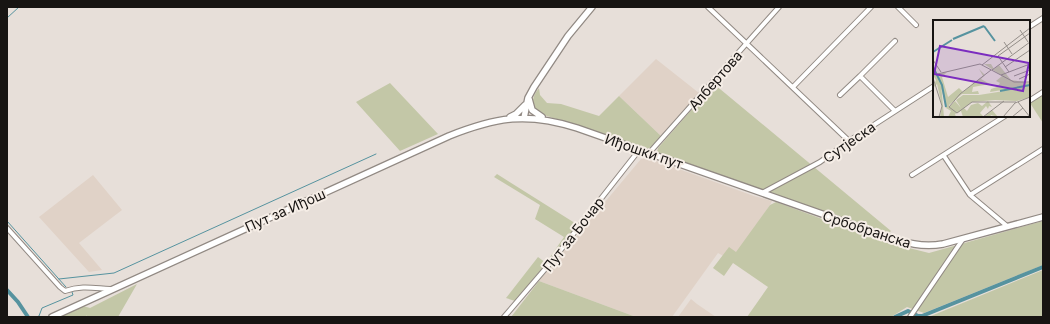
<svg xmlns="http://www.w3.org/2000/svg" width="1050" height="324" font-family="Inter,sans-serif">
<rect width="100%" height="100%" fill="#e7dfd9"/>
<path fill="#e0d2c7" d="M656 59 699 93 661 136 619 96Z
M648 158 754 196 772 201 770 205 732 261 718 253 672 317H636L539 281 641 159Z
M93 175 122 210 79 243 102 270 89 272 39 217Z
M691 299 697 304 716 317H678Z"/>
<path fill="#c3c7a7" d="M390 83 438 134 400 151 356 102Z
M714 84 891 231 888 234H884L660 154 657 152 658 148Z
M539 88 540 95 547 103 561 104 599 116 619 96 661 136 658 141 648 149 541 114 533 107C532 99 534 94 539 88Z
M1043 95V123L1030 103Z
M497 174 578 225 515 301 506 298 538 257 546 263 564 237 535 219 540 205 494 177Z
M776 202 885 242 929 253 1043 221V265L924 313 907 307 891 317H747L768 287 733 263 724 276 713 268 729 247 736 252 770 205Z
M1043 270V317H932L931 316Z
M539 281 636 317H511Z
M137 284 118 317H87L86 315V317H59L83 306 90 308Z"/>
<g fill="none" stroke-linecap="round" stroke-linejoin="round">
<path stroke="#56939f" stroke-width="1" d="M7 18 19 7
M7 221 66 287
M59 279 114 273 376 154
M37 317 39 316 42 308 73 295 72 292"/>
<path stroke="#56939f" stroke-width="4" d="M7 290 18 302 28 317
M895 317 908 311 918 316H922L1043 267"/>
<g stroke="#918983" stroke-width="6">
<path id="minor" d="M708 7 849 141
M898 7 916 25
M1029 27 1043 18
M793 87 871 7
M840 95 860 76
M1029 101 1043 92
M895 111 860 76 895 41
M650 152 779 7
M944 156 970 195 1007 226
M912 175 1005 116
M762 193 820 162 849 141 934 86
M970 195 1043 149
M7 228 60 287 65 291C82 285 93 288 110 289
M504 317 552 261 640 149
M910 317 963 239"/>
</g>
<g stroke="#918983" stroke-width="8">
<path id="major" d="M529 99 532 110 542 117
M510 117 516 114 525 105
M524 118 528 98 534 87 568 36 592 7
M52 317 449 136C497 117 527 112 577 128L882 235C904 242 920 248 943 244L1043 217"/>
</g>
<use href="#minor" stroke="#fff" stroke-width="4"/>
<use href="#major" stroke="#fff" stroke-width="5.5"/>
</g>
<g text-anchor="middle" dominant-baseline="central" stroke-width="4" stroke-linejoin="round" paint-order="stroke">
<g font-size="14" fill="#171412" stroke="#f5ede6">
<text transform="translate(715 80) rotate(-49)">Албертова</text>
<text transform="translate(849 142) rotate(-35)">Сутјеска</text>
<text transform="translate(644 151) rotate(19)">Иђошки пут</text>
<text transform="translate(285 210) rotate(-24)">Пут за Иђош</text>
<text transform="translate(867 229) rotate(18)">Србобранска</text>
<text transform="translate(573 234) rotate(-52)">Пут за Бочар</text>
</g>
</g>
<g transform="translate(933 20)">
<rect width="97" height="97" fill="#e7dfd9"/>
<path d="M51 44H58L61 49 66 45 78 60 97 63V77L84 81 62 80 39 82 31 88 34 91 38 85 45 83 49 86 55 81 59 87 56 86 55 89 53 86 47 93 51 97 59 90 65 97 58 95 57 97H30L28 91 22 94 23 97H15L18 91 13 88 5 54 14 52 9 57 15 77 26 68 30 72 50 56 46 49 52 55 48 59 57 64 40 67 39 72 45 71 46 74H29L16 85V87L22 81 28 88 23 80 30 75H46L71 71 75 69 57 72 58 69 64 67 67 63 63 61 69 56ZM0 55H4L8 64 11 97H7L9 86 4 64 0 68 3 60Z" fill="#c3c7a7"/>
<path fill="none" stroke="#56939f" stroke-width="2" d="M51 6 62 21M20 19 51 6M0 32 19 20M0 47 9 65 13 87M67 71 97 65"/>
<path fill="none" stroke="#948e89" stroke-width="1" d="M87 10 95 22M71 22 79 34M0 40 8 52M49 45 97 8M72 47 97 30M58 50 27 74 16 87 24 93 39 82H83M59 50 97 22M76 52 65 36 97 13M0 55 47 44 81 62H97M68 55 97 44M81 56 97 50M0 58 9 86 6 97M86 59 97 54M85 82 97 97M50 97 71 81M70 97 82 83 97 77M79 97 90 88"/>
<path fill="#7b2cbf" fill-opacity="0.15" stroke="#7b2cbf" stroke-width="2" d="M7 26 96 43 90 71 1 54Z"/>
<rect width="97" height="97" fill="none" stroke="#171412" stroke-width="2"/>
</g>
<rect width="1050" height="324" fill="none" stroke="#171412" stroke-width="16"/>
</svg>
